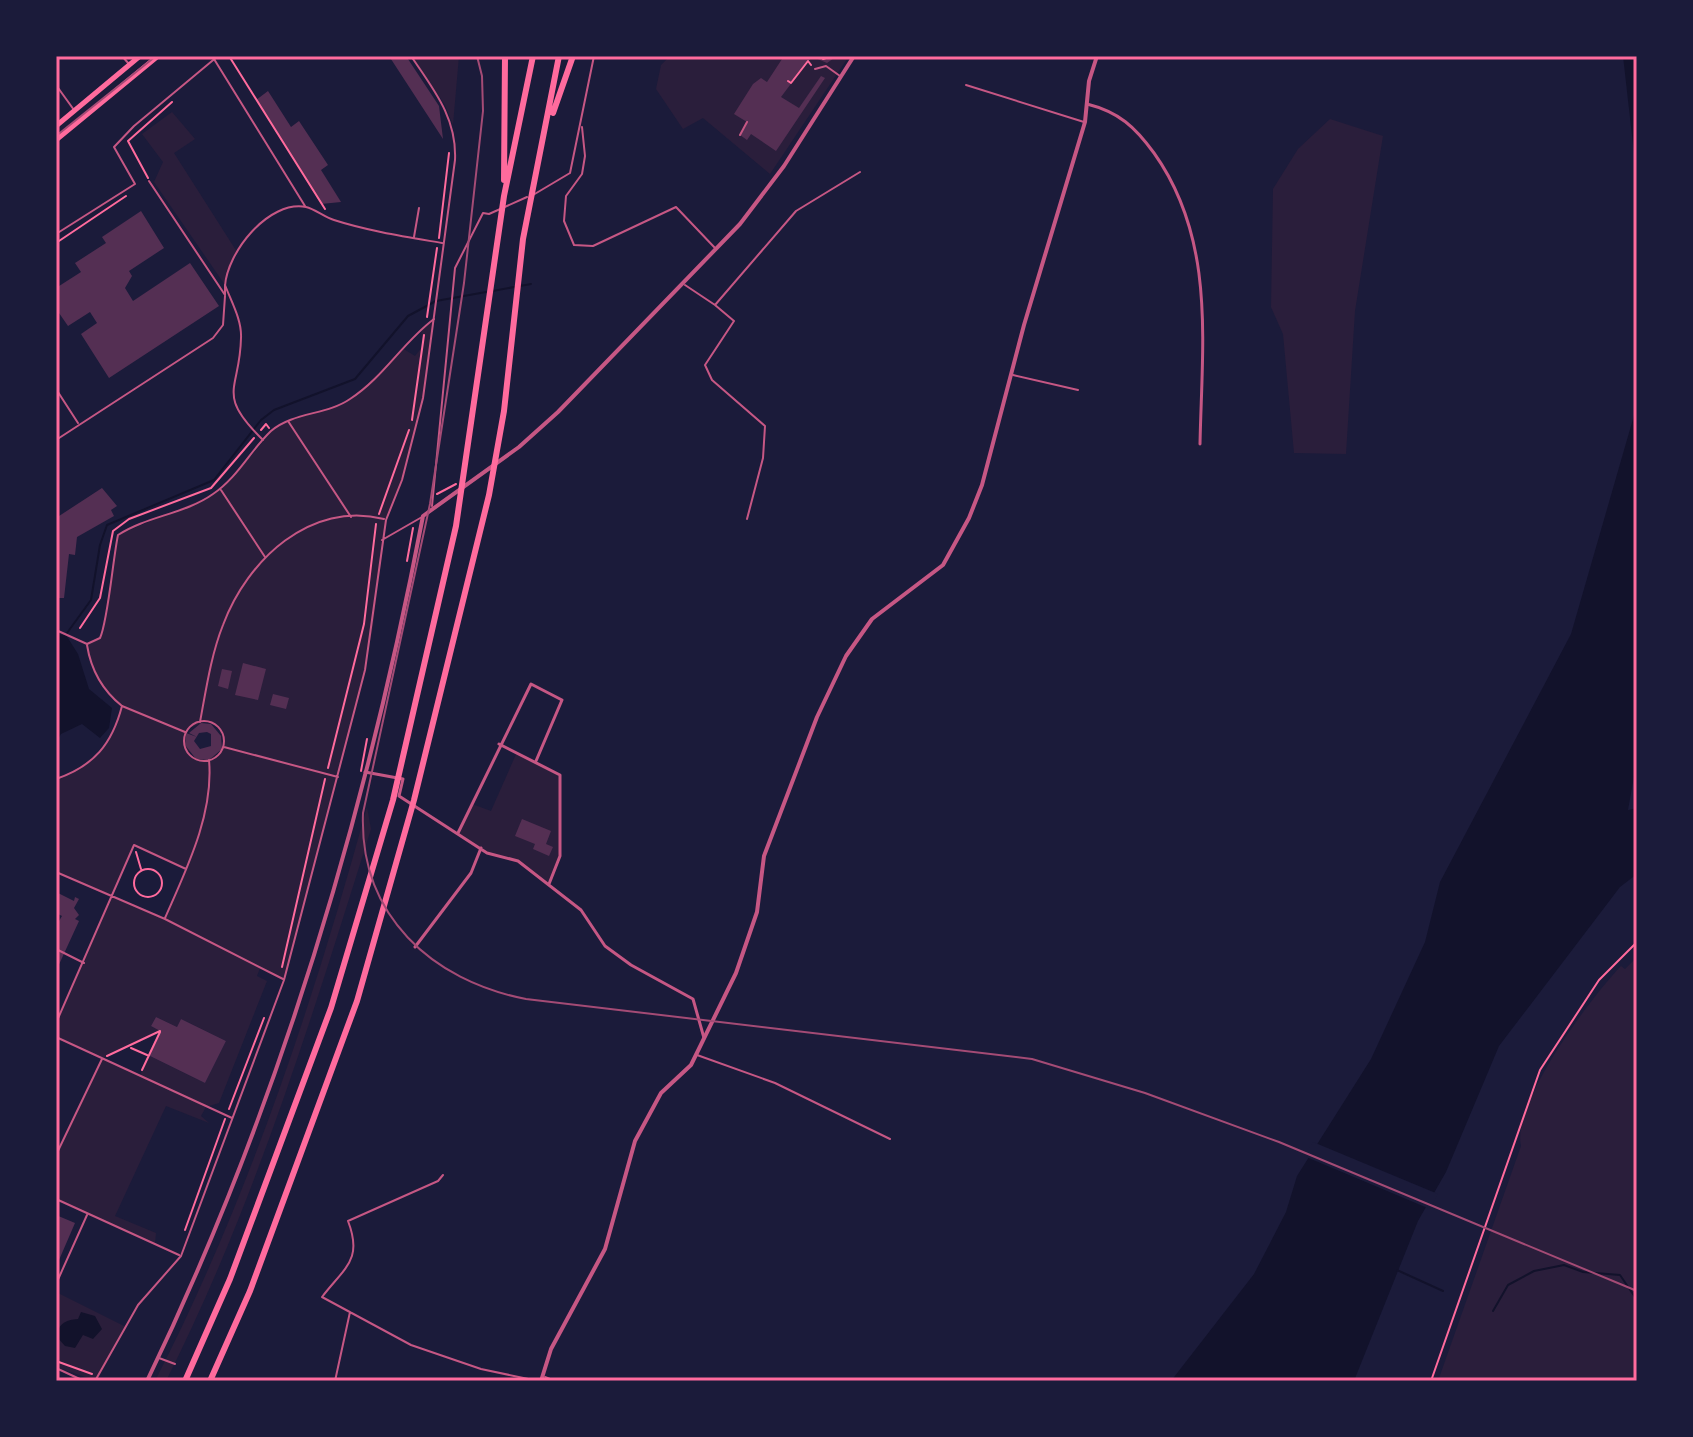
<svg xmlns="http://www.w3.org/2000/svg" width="1693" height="1437" font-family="'Nunito Sans',sans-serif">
<rect width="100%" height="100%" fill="#1b1b3a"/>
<path fill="#2a1e3b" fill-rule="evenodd" d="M412 56H459L453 125 445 105Z
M670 56H849L770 174 703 118 683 129 656 89 661 65Z
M172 112 195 139 174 153 237 252 226 272 225 285 154 182 163 162 142 134Z
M1330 119 1383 136 1355 311 1346 454 1294 453 1283 334 1271 307 1273 189 1298 149Z
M434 319 423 398 402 480 386 520 373 627 359 697 284 980 260 968 257 976 267 981 219 1103 206 1107 201 1116 209 1123 166 1106 115 1216 156 1233 155 1244 56 1199V1155L101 1059 56 1037V1023L112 898 56 872V779C94 766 112 745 122 706 102 689 91 670 87 644L100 638C108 620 113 560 118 535L210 496 231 480 272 431 288 421 347 402 377 376 402 348 415 356 423 346 421 329ZM206 721 218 726 224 743 219 754 204 760 191 756 184 739 190 728ZM134 845 186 870 164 919 112 897ZM156 1017 177 1027 181 1019 226 1041 205 1083 148 1055 140 1076 102 1059 160 1031 151 1026Z
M517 752 560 775V856L549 885 518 861 487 853 458 833 472 804 491 811Z
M367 807 371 829C312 1017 255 1204 166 1381H155C248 1200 313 1003 367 807Z
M1637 957V1381H1438L1521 1146C1511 1104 1591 997 1621 966L1625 969Z
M56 1292 126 1327 97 1381 56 1367Z"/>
<path fill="#12122b" d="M1623 56H1637V180Z
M1637 405V760L1628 810 1637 808V874L1620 887 1499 1046 1446 1172 1418 1221 1354 1381H1171L1254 1274 1286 1212 1297 1176 1371 1059 1425 942 1440 882 1571 634Z
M56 634 66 635 78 654 89 689 112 708 109 728 100 738 82 724 61 734 56 743Z
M81 1312 95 1316 102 1329 93 1339 83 1335 75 1348 65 1346 57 1337C58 1323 66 1320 78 1319Z"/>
<path fill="#1b1b3a" d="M1313 1142 1438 1194 1430 1209 1304 1156Z"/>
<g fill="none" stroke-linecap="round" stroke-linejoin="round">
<path stroke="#12122b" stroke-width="2" d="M520 286 531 284
M493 291 514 287
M67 633 91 600 100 545 107 525 214 480 261 420 274 410 355 379 408 316 436 301 486 292
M1397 1270 1443 1291
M1493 1311 1508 1285 1534 1271 1564 1265 1583 1272 1620 1275 1637 1300"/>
</g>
<path fill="#542f53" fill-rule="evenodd" d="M389 56H406L439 106 443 139Z
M784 56H837L827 63 813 57 808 61 781 97 799 108 821 76 825 78 776 151 751 134 747 140 740 135 747 122 734 114 753 84 761 78 767 82Z
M268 91 291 127 299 121 328 165 321 170 341 202 321 204 256 100Z
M141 211 164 248 129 271 132 276 125 288 133 301 190 263 219 306 109 378 81 334 97 323 90 312 68 326 59 313 56 315V288L81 272 75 263 106 243 102 237Z
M102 488 117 506 111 510 114 516 77 537 75 555 69 554 64 598H56L59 535 56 518Z
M243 663 266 669 258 700 235 695Z
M222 669 232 671 228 689 218 686Z
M273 694 289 698 286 709 270 705Z
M201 723 211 724 221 736 222 749 209 760 196 759 185 745 186 733 197 737 189 733ZM207 732 211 734V746L200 749 194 741 199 733Z
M522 819 551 831 546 844 553 847 549 856 533 849 535 844 515 836Z
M56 892 74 901 75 897 79 899 74 908 79 915 75 919 79 921 56 971V926L62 916 56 913Z
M156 1017 177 1027 181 1019 226 1041 205 1083 148 1055 160 1031 151 1026Z
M56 1215 75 1223 56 1267Z"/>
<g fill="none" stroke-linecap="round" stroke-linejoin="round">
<path stroke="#ff6b9d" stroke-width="2" d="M229 56 325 209
M823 59 832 56
M788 81 791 83 808 61 811 65
M148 178 128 141 172 102
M439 238 449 153
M56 243 126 196
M427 317 437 248
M412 420 424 335
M261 430 266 424 269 428
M437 494 456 484
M379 514 409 430
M56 540 58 541
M407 561 413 528
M56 601 58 598
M80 628 100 598 113 531 129 519 211 488 254 438
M328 768 364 624 376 524
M361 771 367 739
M136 852 141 869
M134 883a14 14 0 1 1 28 0a14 14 0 1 1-28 0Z
M282 967 325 779
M131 1048 147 1055
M107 1056 160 1031
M142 1070 160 1032
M229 1109 264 1018
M185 1230 225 1119
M56 1361 92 1374
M1431 1381 1540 1070 1599 980 1637 942"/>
<path stroke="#c65784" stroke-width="2" d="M122 56 129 64
M214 59 305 206
M56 85 74 110
M966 85 1084 122
M582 127 585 156 582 174 566 196 564 221 574 245 593 246 676 207 715 248
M740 135 747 122
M533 195 570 173 594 56
M56 234 135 184 114 147 134 126 218 56
M414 237 419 208
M685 285 715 305 796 211 860 172
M225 286C227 253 268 200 306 207 315 209 324 217 334 220 368 231 407 237 442 243
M715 305 734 321 705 365 712 380 765 426 763 458 747 519
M1013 375 1078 390
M56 389 78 423
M56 440 213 338 223 325 225 296
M432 506 455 268 483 213 489 214 527 197
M382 540 422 517
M122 706 185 732
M184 741a20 20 0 1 1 40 0a20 20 0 1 1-40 0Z
M200 722C206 690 211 655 223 625 247 560 311 500 384 519
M224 747 338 777
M56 872 165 919 283 979
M165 918C186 870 214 814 209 760
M56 1023 134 845 186 869
M56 1037 232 1118
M697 1055 775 1083 890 1139
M443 1175 438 1181 348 1221C363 1260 345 1267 322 1297L411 1345 481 1369 538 1381
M56 1199 179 1255
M159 1358 175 1364
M56 1368 84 1381
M545 1377 555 1381
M95 1381 138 1305 181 1256 284 980 365 670 386 520 402 480 423 398 455 160C457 118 434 90 411 56
M335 1381 350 1312"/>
<path stroke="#c65784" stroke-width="2" d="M815 69 826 66 840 76
M149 181 225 295V285C231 301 242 320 241 338 240 391 215 393 263 440
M288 421 351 517
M221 490 265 557
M56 630 87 644
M87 644 100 638C108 621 113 558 118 535 147 516 185 514 213 494 238 477 250 451 271 431 293 412 327 415 350 399 383 378 403 342 434 319
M56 779C94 766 112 744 122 706 102 690 91 670 87 645
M56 949 84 963
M56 1155 102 1059
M56 1284 87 1215"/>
<path stroke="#c65784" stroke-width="3" d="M1087 104C1119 112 1135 127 1154 153 1216 240 1202 343 1200 444
M499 744 560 775V856L549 884
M365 772 403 779 399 796 487 853 518 861 581 910 605 946 631 965 693 999 704 1038
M458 833 531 684 562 700 536 761
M415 947 471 873 481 848"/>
<path stroke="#c65784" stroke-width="4" d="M147 1381C279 1108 366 814 423 516L519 447 558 412 740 224 784 166 854 56
M541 1381 551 1349 605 1249 635 1141 661 1093 691 1065 736 973 757 912 764 856 817 717 846 656 872 619 943 565 969 518 982 485 1024 325 1085 122 1089 81 1097 56"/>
<path stroke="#ff6b9d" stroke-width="5" d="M56 126 140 56
M56 140 158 56"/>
<path stroke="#ff6b9d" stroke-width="6" d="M553 113 573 56
M504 180 505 56
M185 1381 230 1279 331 1008 393 800 456 526 504 196 533 56
M210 1381 250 1291 357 1001 414 800 489 495 504 411 523 239 559 56"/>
<path stroke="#a44b75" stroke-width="2" d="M477 56 482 76 483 111 464 283 430 504 363 813C359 915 432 981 526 999L1032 1059 1145 1093 1279 1142 1637 1291
M56 136 156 56"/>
</g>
<rect width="1693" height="1437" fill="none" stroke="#1b1b3a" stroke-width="116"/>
<rect x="58" y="58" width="1577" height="1321" fill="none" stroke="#ff6b9d" stroke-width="3"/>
</svg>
